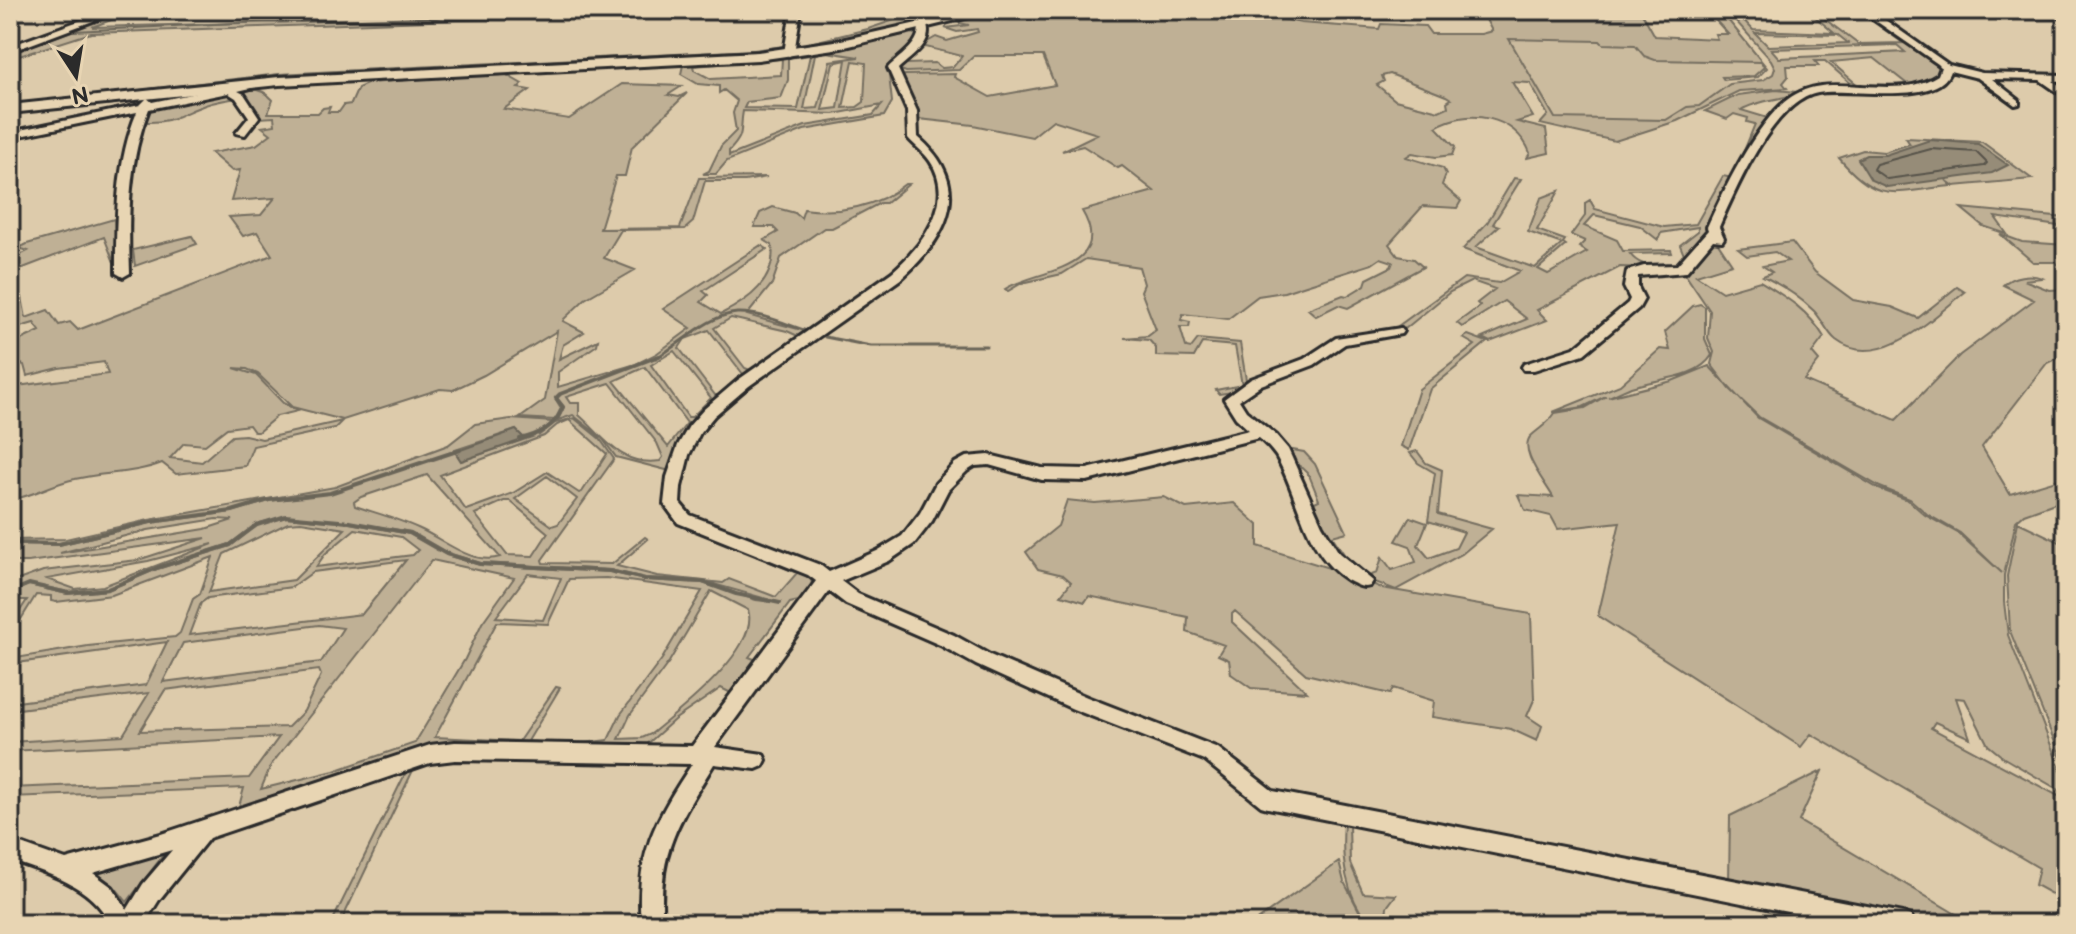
<svg xmlns="http://www.w3.org/2000/svg" width="2076" height="934" font-family="'Balsamiq Sans',sans-serif">
<rect width="100%" height="100%" fill="#ddcbab"/>
<filter id="ink" filterUnits="userSpaceOnUse"><feTurbulence type="fractalNoise" baseFrequency=".0125" numOctaves="2"/><feDisplacementMap in="SourceGraphic" scale="16" xChannelSelector="R" yChannelSelector="G"/><feConvolveMatrix kernelMatrix="1 2 1 2 8 2 1 2 1" color-interpolation-filters="sRGB"/></filter>
<g filter="url(#ink)">
<path fill="#cbbb9e" d="M1508 39 1600 41 1603 44 1635 45 1644 56 1762 62 1764 66 1754 76 1724 80 1730 84 1699 106 1687 107 1666 120 1555 118Z"/>
<path fill="#bfb095" stroke="#756e60" stroke-width="2" fill-rule="evenodd" d="M130 10H138L92 27 436 18 456 14 487 15 507 11 576 10 485 19 91 33 10 59V53Z
M790 10H793L787 46 768 52 372 74 10 105 279 74 754 50 784 46Z
M923 10H979L879 35 803 48 797 46 868 29Z
M1007 10H1271L1273 17 1301 23 1379 29 1381 24 1425 26 1431 34H1481L1492 31 1481 10H1720L1767 68 1758 77 1724 80 1722 77 1754 76 1764 67 1761 62 1655 60 1644 56 1635 45 1603 44 1600 41 1509 39 1555 118 1666 120 1687 107 1699 106 1730 84 1763 80 1773 74 1775 68 1771 60 1726 10H1860L1942 66V70L1934 80 1905 87 1856 88 1825 61H1815L1819 66H1787L1788 77 1783 83 1787 88 1739 91 1677 121 1615 141 1540 124 1548 115 1530 83 1512 82 1533 117 1517 122 1546 129 1549 153 1527 158 1530 153C1516 115 1466 108 1436 127L1455 147 1452 155 1436 157 1412 153 1406 157 1443 168 1446 174 1442 185 1461 201 1457 208 1423 206 1389 244 1398 256 1414 259 1423 267 1348 308 1338 305 1316 316 1308 309 1343 295 1347 296 1365 285 1367 279 1391 267 1393 262 1381 258 1372 264 1284 292 1258 296 1228 319 1183 314 1181 320 1190 322 1189 327H1180L1186 347 1191 348 1198 339 1240 343 1247 386 1233 392 1219 394 1216 390 1242 385 1235 346 1202 343 1194 357 1156 356V348L1149 340 1124 338 1148 336 1156 330 1141 291 1144 284 1139 267 1086 259 1062 274 1022 283 1008 291 1005 289C1034 270 1117 270 1082 211L1154 191 1122 166 1118 168 1083 146 1062 151 1097 134 1053 120 1032 137 973 125 919 119 901 77 905 75 955 74 954 77 990 97 1055 85 1043 56H974L959 70 906 72 898 69V64L908 60 906 64 935 63 942 68 953 67 962 56 926 47 915 49 936 37 947 41 978 32 977 29 957 32 945 28 969 25 954 22ZM1642 13 1710 14 1728 34H1715L1717 39 1655 36ZM1737 13 1813 15 1834 33 1753 30ZM1849 13 1865 16 1903 43 1858 44 1818 14ZM1755 33 1838 35 1848 43 1768 46ZM1897 45 1905 52 1779 58 1771 49ZM1874 58 1907 84 1860 87 1831 62ZM1390 74 1446 96 1451 99 1447 102 1448 107 1439 111 1395 100 1377 85 1384 81 1382 76Z
M913 33 922 36 918 44 891 66H888L892 102 884 116 804 130 727 161 716 174H703L709 171 721 146 736 131 733 113 737 101 724 90 719 93V86L698 84 681 74 683 65 798 55ZM826 52 859 57 830 61 818 108 804 109 815 54ZM810 55 798 109 744 108 747 102 781 98 788 80V58ZM782 59 781 75 711 79 694 70 693 66ZM846 60 838 108 822 110 833 63ZM853 61 866 63 864 102 857 107 843 108ZM882 105 873 115 805 126 729 156V151C746 133 739 132 743 111L834 114Z
M503 73 522 84 518 88 530 90 504 109 569 119 622 84 682 86 668 95 679 97 687 93 632 147 625 176H616L600 229 680 228 699 178 767 177 745 181H705L693 222 685 229 621 230 604 258 635 270 585 299 564 319 563 321 584 332 563 345 559 359 598 340 597 345 558 372V387L636 364 656 354 691 328 663 309 761 245 767 249 703 291 708 295 701 302 721 314C749 300 777 280 772 245L764 240 778 232 773 227H754L760 213 773 207 795 213 801 218 804 209C838 214 878 207 905 184H909L886 203H880L832 228H824L781 258 772 284 747 315 809 332 704 415 674 472 616 457 602 438 573 415 558 420 564 407 557 398 561 394 555 398 561 408 555 420 520 418 545 400 557 331 484 375 453 390 440 389 343 420 292 407 258 374 247 369 234 368 256 375 283 403 298 411 277 416 258 432H254L249 425 227 428 205 445 184 443 170 458 202 462 232 436 245 435 262 439 342 421 335 428 253 446 245 466 176 474 162 463C134 474 104 472 75 479 51 484 34 496 10 500V387L108 374 104 362 59 368 27 376 24 365 15 362V358L10 363V345L40 331 34 323 10 330V300L22 297 26 318 48 310 59 325 70 322 78 330 272 255 257 232 243 236 229 217 261 215 275 198 231 201 240 170 232 171 211 153 256 145 271 134 262 127 275 125 274 117 259 118 238 91C252 87 264 89 273 100L268 113H318L323 108 330 107 328 112H339L344 105 351 104 358 88 369 83ZM731 318 787 331 798 336 750 370 745 368 714 328ZM709 330 743 374 719 395H715L679 348 685 339ZM674 351 711 398 692 417H688L651 365ZM645 367 687 423 668 447 614 381ZM610 383 657 443 663 457 660 461C621 467 605 438 579 415V403H570L566 397Z
M1776 90 1798 92C1791 99 1759 99 1741 110L1771 119 1755 135 1710 232 1677 269 1620 267 1537 310 1547 320 1490 342 1482 338 1527 319 1504 301 1462 327 1457 323 1480 306 1477 303 1495 289 1472 281 1450 292 1405 329 1399 332 1394 329 1464 278 1499 283 1520 271 1463 249 1487 223 1514 178 1521 179 1493 224 1499 226 1476 247 1535 268 1562 244 1528 232 1541 198 1559 191 1537 230 1565 240 1563 243 1566 245 1538 269 1548 274 1587 252 1579 247 1585 241 1571 235 1585 216V203L1590 200 1595 209 1664 227 1696 224 1723 176 1733 178 1755 124 1747 122 1748 118 1734 114 1727 119 1705 111 1738 95ZM1594 215 1640 226 1658 240 1661 233 1698 227V231L1680 245 1684 255 1675 266C1659 268 1640 268 1630 254L1672 253 1671 250 1623 251 1617 240 1584 226Z
M228 93 237 98C225 100 211 102 200 107 178 115 172 123 146 122L149 110Z
M1906 138 1982 142 2032 179 1954 186 1946 180 1952 186C1895 191 1879 206 1839 158L1863 150 1884 152 1910 144Z
M1961 208 2066 218V227L1995 217 2007 234 1983 226Z
M114 219 117 270 104 237 10 273V260L28 251 19 248 27 244Z
M2000 234 2022 242 2066 245V270L2055 262H2033Z
M192 236 197 244 135 266 133 250Z
M1709 241 1718 243 1732 264 1696 275 1722 292 1760 281C1786 297 1808 310 1824 337L1812 353 1819 361 1804 380 1896 420 1960 355 2034 300 2003 285C2012 276 2030 273 2042 278L2024 280 2049 290 2066 289V354L2047 363 1982 447 2010 494 2066 477V499L2024 514 2016 521 2004 575V602L2008 635 2066 784V794L2004 758 1988 745 1965 699 1956 698 1970 738 1935 722 1931 728 2066 800V902L2035 885 2039 868 1811 734 1801 747 1598 616 1620 522 1558 529 1551 516 1525 510 1518 495 1553 497C1545 482 1516 448 1532 435 1541 427 1548 424 1555 413L1585 408 1606 396 1583 407 1553 412 1620 385 1660 349 1670 350 1665 332 1693 306 1700 304 1705 307V339L1712 355C1698 379 1657 378 1631 387 1624 390 1616 394 1608 397L1672 381 1709 366 1758 418 1879 489 1908 500 1925 515 1958 533 2002 573 1960 533 1927 514 1910 499 1880 487 1759 417 1730 389 1711 364 1714 352 1708 338 1710 311 1683 271Z
M1792 242 1815 272 1853 300 1892 307 1918 318 1957 287 1965 292C1934 317 1879 373 1836 340 1827 333 1822 319 1814 311 1799 296 1781 285 1763 276L1772 272 1763 266 1788 261 1775 252 1747 256 1738 249Z
M1468 335 1487 342 1430 389 1409 450 1401 446 1419 389 1475 345 1463 338Z
M574 418 600 439 614 459 542 560 543 563 612 564 645 537 648 539 617 566 657 576 723 583 729 579 776 597 797 573 758 557 761 555 806 572 811 577 812 586 803 600 790 603 749 657 762 662 735 695 721 688 674 720 644 747 456 745 238 810 244 788 10 797V788L249 778 279 737 10 751V742L123 735 149 693 10 710V703L146 685 167 642 10 664V659L88 646 175 637 180 633 193 599 200 594 213 557 112 595 56 602 51 601V596L36 595 10 637V626L27 600H10V593L29 585 67 594 108 590 157 569 231 546 257 525 286 517 349 523 409 534 446 555 480 565 609 572 644 580 702 583 756 600 781 603 703 581 645 578 610 570 481 563 448 553 411 532 350 522 287 516 256 524 230 544 157 568 108 588 69 592 30 584 10 591V583L43 571 138 560 206 538 28 562H10V544L59 545 150 523 232 512 269 501 330 493 269 500 233 511 151 522 60 543H10V540L66 539 149 520 335 487 448 445 475 424 511 419 553 422 538 436 555 423ZM569 420 607 454 582 492 579 493 547 472 513 493 466 510 440 475 544 436 557 425ZM516 430 524 438 535 436 461 461 455 450ZM427 475 500 557C472 566 443 539 420 529 399 519 376 513 355 506L354 502 361 497ZM547 476 577 499 558 524 552 526 515 499ZM504 501H510L548 533 533 556 507 555 475 514ZM216 519 233 520 205 529 60 553 148 530ZM301 522 345 529 294 580 209 592 224 554 288 523ZM355 529 401 537 418 550 413 555 316 567 325 554ZM213 544 103 586 75 589 47 579 148 561ZM406 560 362 614 189 635 201 603 208 598 292 587 313 572ZM432 560 514 578 482 623 465 659 415 743 334 771 261 789 271 765ZM528 574 561 578 543 620 496 617ZM606 578 702 591 662 659 620 715 608 740 574 744 528 741 560 688 556 687 519 741 435 737 497 622 548 624 569 579ZM711 591 748 610C761 648 678 712 651 734L642 738 619 739 630 715 669 662ZM319 625 343 628 321 662 163 682 183 643ZM319 670 321 675 304 711 288 727 140 731 165 690Z
M1281 448 1304 452 1315 464 1347 532 1332 536 1352 566 1369 576 1377 573 1382 557 1392 570 1416 562 1410 546 1396 541 1410 517 1427 523 1418 545 1429 558 1456 548 1464 532 1428 521 1435 473 1418 463 1410 453 1417 451 1426 463 1442 470 1438 514 1492 529 1462 554 1396 590 1349 572 1308 505 1319 500 1309 475Z
M1164 497 1186 508 1234 503 1258 525V546L1342 572 1382 588 1531 614 1534 700 1527 716 1542 726 1537 741 1511 729 1432 717 1434 701 1393 688 1390 694 1306 674 1235 611 1232 614V622L1307 692 1251 688 1231 674 1229 660 1218 655 1224 645 1187 632 1188 617 1089 596 1085 602 1061 595 1071 582 1063 575 1038 569 1026 552 1058 526 1067 500 1095 503Z
M2018 522 2066 545V770L2010 631 2007 576Z
M454 755H466L465 759 415 766 340 924H331L408 768 237 825 212 838 182 865 142 924H136L188 851 214 832 387 769Z
M1822 771 1799 821 1961 917 1999 924H1925L1729 883 1730 816Z
M1344 823 1349 824 1350 863 1363 893 1396 895 1387 907 1385 924H1369C1345 894 1341 860 1344 823Z
M168 849 127 902 114 886 98 874V870Z
M1339 862 1344 882 1366 924H1252Z"/>
<path fill="#968c78" stroke="#6b6559" stroke-width="2" d="M1930 140 1978 144 2008 165 1992 173 1887 187 1871 180 1858 159 1866 155H1885Z
M516 430 524 438 522 440 461 461 455 452Z"/>
<g fill="none" stroke-linecap="round" stroke-linejoin="round">
<path stroke="#56524a" stroke-width="2" d="M1931 149 1976 152 1987 163 1984 166 1887 179 1873 169 1876 164Z"/>
<path stroke="#6b6559" stroke-width="2" d="M74 31 255 22C291 24 325 20 361 19 426 17 489 16 554 10"/>
<path stroke="#6b6559" stroke-width="3" d="M825 337 871 346H986
M656 358C681 344 708 315 737 313 762 312 787 325 810 332"/>
<path stroke="#6b6559" stroke-width="4" d="M520 439C540 434 555 427 563 407L556 398 560 394 659 356
M10 543 59 544 151 522 232 511 269 500 330 493 460 450
M10 592 29 584 68 593 108 589 157 568 230 545 257 525 286 516 350 522 410 533 447 554 480 564 610 571 645 579 703 582 736 594 780 603"/>
<g stroke="#2b2b2b" stroke-width="6">
<path id="street" d="M109 10H122L10 52V46Z
M791 10H801L794 53 789 56 784 53Z
M1860 10H1871L1949 65 1982 73 2066 75V81H2053L2066 90V98L2040 80 1992 79 2019 100V104L2015 105 1978 78 1950 71C1939 107 1847 87 1818 93 1773 101 1736 189 1719 227L1724 238 1722 241 1713 240 1686 272 1638 276V287L1644 299 1639 308 1584 354 1534 370H1524L1522 367 1524 364 1574 348 1628 303 1630 299 1624 287 1627 271 1644 266 1677 265 1708 230 1707 227C1724 190 1762 108 1800 92 1819 83 1840 85 1861 86 1888 87 1915 90 1938 75L1941 67 1938 64Z
M923 22 926 23C935 43 911 56 898 69L917 111 918 137C974 185 949 236 902 278L749 386 714 416 700 433 689 455 681 487 680 503 690 515 820 565 829 572 877 551 902 536 920 513 936 483 955 463 966 457 989 455 1042 468 1087 469 1249 430 1236 418 1224 399 1251 379 1304 359 1336 338 1401 328 1403 331 1401 334 1345 344 1314 365 1261 385 1239 400 1246 411 1276 435 1288 449 1322 525 1339 553 1373 581 1370 586C1361 589 1356 584 1347 580 1305 554 1299 496 1276 456 1271 449 1265 443 1259 438L1087 481 1042 480 989 465 975 466 967 471 948 490 932 521 914 544 889 561 841 581 858 594 954 635 990 655 1087 697 1218 748 1273 791 1903 913 1911 916 1914 924H1847L1268 808 1261 806 1204 760 1073 709 976 665 940 645 846 604 829 591 715 747 763 754 766 760 763 766 756 769 714 764C678 823 657 852 663 924H641C635 855 655 820 692 764L455 760 430 763 209 838 159 900 144 924H110C93 885 46 873 10 860V840L66 860 161 834 430 745 455 742 692 746 816 581 808 575 678 523 664 504 667 477 678 445 689 426 704 409 738 380 892 272C922 246 957 201 930 161 924 152 915 146 908 138L907 111 888 68C899 56 923 43 918 25ZM172 850 143 884 127 910 112 887 93 873Z
M255 81 260 84 259 86 238 91 244 94 259 117 245 135 236 133 249 117 236 98 228 93 149 109C128 161 128 218 130 273L123 277 116 273C116 219 116 162 137 112L10 138V132L140 105 147 98 152 102Z"/>
</g>
<g stroke="#2b2b2b" stroke-width="6">
<path id="secondary" d="M975 10H998L841 48 758 60 279 85 10 113V105L279 77 758 52 841 40Z
M1977 10H2066V17L1983 14Z"/>
</g>
<use href="#street" fill="#e8d5b3" fill-rule="evenodd"/>
<use href="#secondary" fill="#e8d5b3" fill-rule="evenodd"/>
</g>
</g>
<rect width="2076" height="934" fill="none" stroke="#e8d5b3" stroke-width="40"/>
<rect x="20" y="20" width="2036" height="894" fill="none" stroke="#2b2b2b" stroke-width="3" filter="url(#ink)"/>
<g transform="translate(76 76) rotate(168)" stroke="#e8d5b3" stroke-width="6" paint-order="stroke">
<path d="M0-6L14 30L0 20L-14 30Z" fill="#2b2b2b"/>
<text y="-12" font-size="22" font-weight="bold" text-anchor="middle" fill="#2b2b2b">N</text>
</g>
</svg>
